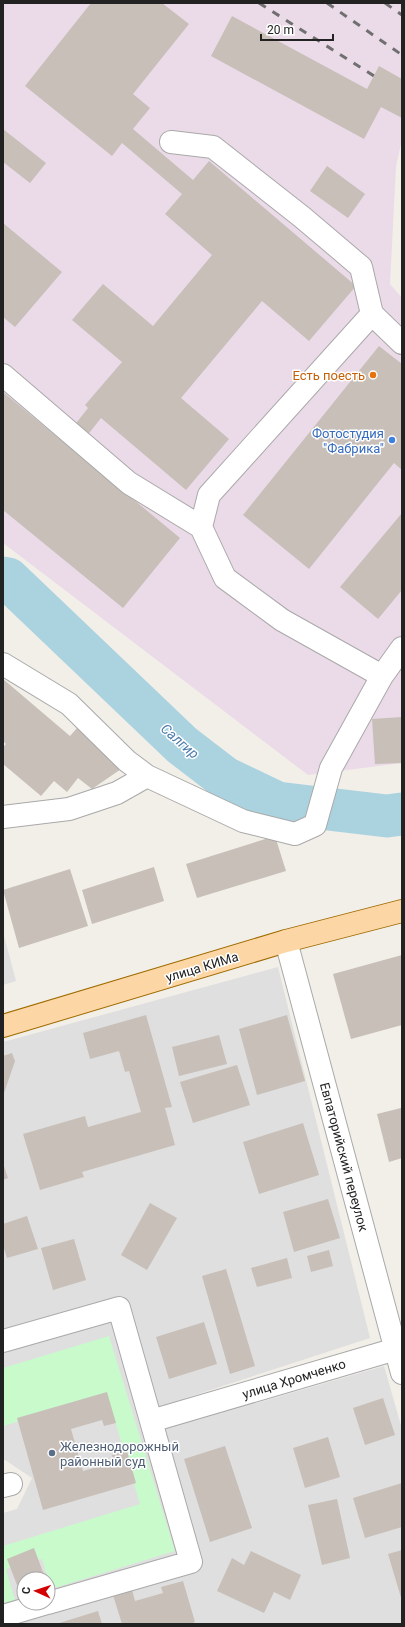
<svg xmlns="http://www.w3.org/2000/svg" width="405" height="1627" font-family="Roboto,sans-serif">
<rect width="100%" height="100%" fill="#f2efe9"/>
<path fill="#e0dfdf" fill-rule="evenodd" d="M3 932 16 981 3 985Z
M278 967 370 1338 186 1398 180 1403 186 1420 194 1421 384 1366 402 1429V1624H3V1513L17 1509 32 1478 5 1460H3V1042ZM24 1579H48V1603H24Z"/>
<path fill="#ebdbe8" d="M3 3H402V139L396 167 390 284 402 298V763L308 775 3 543Z"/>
<path fill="#c8facc" d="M109 1336 175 1551 51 1589 42 1559 6 1569 16 1604 3 1608V1546L140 1504 107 1395 3 1426V1368Z"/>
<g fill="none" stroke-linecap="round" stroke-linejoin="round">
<path stroke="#aad3df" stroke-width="43" d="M3 578 8 579 182 745 225 778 277 803 387 816 402 814"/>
</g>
<path fill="#c7bfb8" d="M91 3H162L189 24 133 94 150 108 133 129 193 180 209 161 356 286 309 341 262 301 181 398 229 439 186 490 101 418 75 451 180 538 123 608 3 510V392L62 441 88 408 85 405 122 362 72 320 103 284 153 326 212 255 165 214 182 194 122 143 112 156 25 86Z
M232 16 367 89 379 66 402 79V118L381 107 364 139 211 56Z
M3 129 46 163 30 183 3 162Z
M327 166 365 194 348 218 310 191Z
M3 223 62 272 15 327 3 317Z
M379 346 402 364V470L394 463 309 569 243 515Z
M402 513V590L378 619 340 587Z
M3 679 70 736 77 728 124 767 92 789 78 778 67 792 54 781 41 796 3 764V747L6 744 3 741Z
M402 717V763L375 764 372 719Z
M275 836 286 871 197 898 186 864Z
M154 867 164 901 92 924 82 890Z
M70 869 88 926 19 948 3 890Z
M402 955V1025L351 1039 333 974Z
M146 1015 172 1107 165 1108 175 1145 82 1172 84 1177 40 1190 23 1134 85 1116 88 1127 141 1112 129 1071 125 1072 119 1051 90 1059 83 1033Z
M287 1015 305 1081 257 1095 239 1029Z
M219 1035 227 1064 179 1076 172 1047Z
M12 1053 15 1061 3 1096V1056Z
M237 1065 250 1105 193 1123 180 1082Z
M401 1108 402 1158 389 1162 377 1114Z
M303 1123 319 1175 259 1194 243 1142Z
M3 1163 8 1178 3 1180Z
M328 1199 340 1238 294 1252 283 1212Z
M150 1203 177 1218 147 1270 121 1255Z
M27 1216 38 1249 7 1258 3 1245V1224Z
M74 1239 86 1280 53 1290 41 1248Z
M329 1250 333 1266 311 1272 307 1256Z
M287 1258 292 1278 257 1287 251 1268Z
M226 1269 255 1366 230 1374 202 1276Z
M204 1322 217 1364 169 1379 156 1337Z
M107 1392 116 1423 104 1426 102 1420 71 1429 83 1471 114 1462 112 1455 127 1451 136 1483 43 1510 17 1418Z
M383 1398 395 1435 365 1445 353 1408Z
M328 1437 340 1477 305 1488 293 1448Z
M225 1446 252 1528 210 1542 184 1459Z
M402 1483V1527L365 1538 353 1498Z
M337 1499 350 1558 322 1565 308 1505Z
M34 1548 44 1575 33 1579H24V1583L17 1585 7 1559Z
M402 1550V1601L388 1554Z
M251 1551 301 1575 290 1600 274 1592 264 1613 217 1591 232 1558 244 1565Z
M183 1581 195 1622 190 1624H122L112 1592 131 1586 135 1601 163 1593 161 1587Z
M98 1611 102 1624H56Z"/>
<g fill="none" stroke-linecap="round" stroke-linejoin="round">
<g stroke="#a9a9a9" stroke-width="24">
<path id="minor" d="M171 142 213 147 302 217 361 267 372 314
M3 375 129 483 201 527
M3 664 69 704 127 761 147 776 243 821 295 834 315 825 331 768 382 676 402 648
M382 676 282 620 225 578 201 527 209 495 372 314 402 343
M3 817 69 809 117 793 147 776
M286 941 402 1373
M3 1341 119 1308 151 1421 396 1349
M3 1486 11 1484
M48 1603 191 1562 151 1421
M3 1616 47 1603"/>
</g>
<g stroke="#a06b00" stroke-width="24">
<path id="major" d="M3 1026 286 941 402 911"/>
</g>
<use href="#minor" stroke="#fff" stroke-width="22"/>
<use href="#major" stroke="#fcd6a4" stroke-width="22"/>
<path stroke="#707070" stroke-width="3" stroke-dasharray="8 8" stroke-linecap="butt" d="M259 3 374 76
M327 3 402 55
M385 3 402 15"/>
</g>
<circle fill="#e8710a" stroke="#fff" stroke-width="1.5" cx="373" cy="375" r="4"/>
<circle fill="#3f7fe0" stroke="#fff" stroke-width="1.5" cx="392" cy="440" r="4"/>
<circle fill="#5c6f8a" stroke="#fff" stroke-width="1.5" cx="52" cy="1453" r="4"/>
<g text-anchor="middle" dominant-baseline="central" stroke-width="3" stroke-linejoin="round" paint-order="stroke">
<g font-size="13" fill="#c56008" stroke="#fff" text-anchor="end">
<text x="365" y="375">Есть поесть</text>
</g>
<g font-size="13" fill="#366cbe" stroke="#fff" text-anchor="end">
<text x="384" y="433">Фотостудия<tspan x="384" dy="15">"Фабрика"</tspan></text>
</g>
<g font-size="13" fill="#222" stroke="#fff">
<text transform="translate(202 967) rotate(-17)">улица КИМа</text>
<text transform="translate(344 1157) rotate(75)">Евпаторийский переулок</text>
<text transform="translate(294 1379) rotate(-17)">улица Хромченко</text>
</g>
<g font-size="13" fill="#4e5e75" stroke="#fff" text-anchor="start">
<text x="60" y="1446">Железнодорожный<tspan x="60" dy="15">районный суд</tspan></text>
</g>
<g font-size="14" font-style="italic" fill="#4a7aab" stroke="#fff">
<text transform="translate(180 741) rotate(41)">Салгир</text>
</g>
</g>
<rect width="405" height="1627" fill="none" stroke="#222222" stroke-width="8"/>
<g transform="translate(36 1591) rotate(273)"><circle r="19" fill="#ffffff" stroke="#a7a7a7"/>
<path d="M0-3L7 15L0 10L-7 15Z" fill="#d40000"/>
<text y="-6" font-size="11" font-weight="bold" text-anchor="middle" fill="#222222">С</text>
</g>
<path d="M261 34v6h72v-6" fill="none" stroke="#222222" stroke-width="2"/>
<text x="267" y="34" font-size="12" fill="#222222" stroke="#ffffff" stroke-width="3" paint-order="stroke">20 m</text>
</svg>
